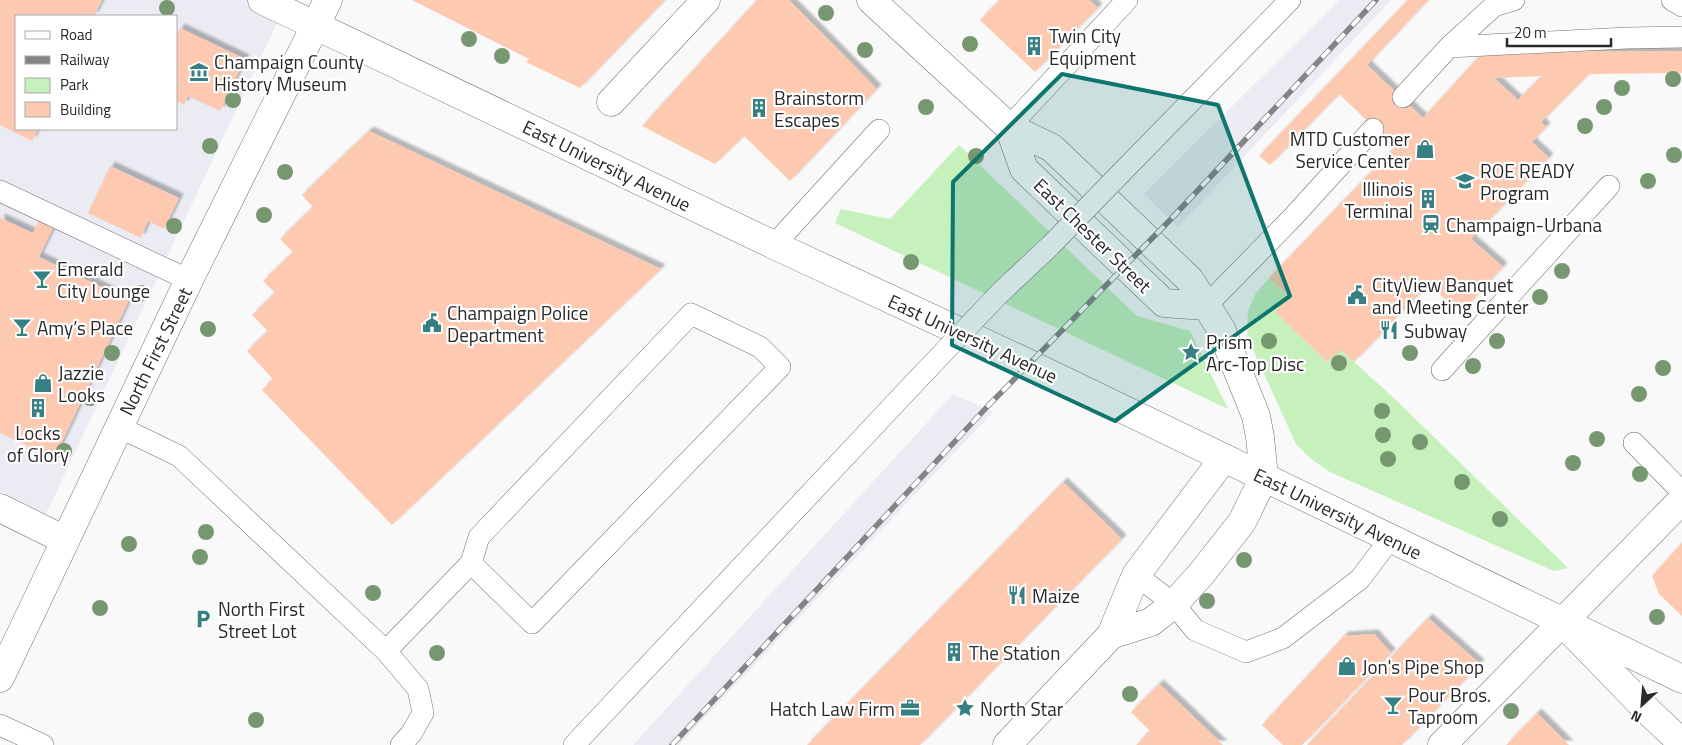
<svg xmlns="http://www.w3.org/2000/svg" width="1682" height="745" font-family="'Titillium Web',sans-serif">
<defs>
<filter id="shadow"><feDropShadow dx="4.5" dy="-4.5" stdDeviation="1" flood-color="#0004"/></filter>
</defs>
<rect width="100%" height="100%" fill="#f9f9fa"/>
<path fill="#ebebf4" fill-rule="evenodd" d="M0 0H288L46 514 0 492ZM16 16H176V129H16Z
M1339 0H1391L1178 227 1144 194Z
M953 394 993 412 679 745H633Z"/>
<path fill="#c6f1bd" d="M959 145 1137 316 1190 331 1228 409 835 223 841 209 890 219Z
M1269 278 1290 297 1275 312 1327 362 1340 349 1396 400 1568 568 1554 571 1330 472 1311 459 1296 444 1247 337 1248 311 1256 293Z"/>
<path fill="#fdc9b0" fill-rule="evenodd" filter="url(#shadow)" d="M0 0H102L94 16H16V129H38L32 141 0 125Z
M412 0H665L580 88 526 62 529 59Z
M757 0H789L877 89 790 181 744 136 715 164 642 126Z
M1000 0H1089L1098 8 1035 72 980 20Z
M1408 0H1428L1367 65 1423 118 1483 52 1682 51V73L1589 74 1541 122 1546 127 1532 142 1549 158 1471 239 1503 267 1460 313 1429 284 1354 362 1340 349 1327 362 1275 312 1290 297 1269 278 1395 147 1339 94 1270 165 1259 156ZM1542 76 1518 100 1494 78Z
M180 28 245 59 220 111 188 96 184 105 176 101V36Z
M369 131 661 269 392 525 262 390 273 379 247 351 268 331 252 315 275 293 263 281 293 252 280 239 313 207 302 195Z
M110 166 179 198 164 229 148 221 141 238 88 213Z
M0 218 33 233 39 221 53 228 39 257 129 300 54 459 0 433Z
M1063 482 1122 539 920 745H807Z
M1682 543V616L1659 594 1652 576Z
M1428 618 1480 664 1402 745H1307Z
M1374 634 1391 653 1302 745H1283L1262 725 1344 636Z
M1159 684 1172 696 1223 745H1136L1150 731 1131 712Z
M1537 713 1569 745H1506Z"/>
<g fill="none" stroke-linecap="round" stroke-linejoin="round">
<g stroke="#727273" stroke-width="22">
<path id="service" d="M1672 0 1682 6
M1449 47 1627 38 1682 37
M1403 97 1449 47 1494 6 1514 0
M1009 127 1127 0
M1122 172 1290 0
M0 191 189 280
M774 245 879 130
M1000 293 1050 246
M1206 306 1293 217 1373 129
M1442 370 1609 186
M119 427 179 456 386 651 418 689 423 713 411 734 401 745
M1634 443 1682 492
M1136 575 1174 604 1195 630 1246 652 1283 638 1360 579 1390 539
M386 651 471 563 479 537 691 314 760 347 780 367 532 623 471 563
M0 725 43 745
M574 745 919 378"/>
</g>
<g stroke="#727273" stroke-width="29">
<path id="minor" d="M871 0 1009 127 1052 148 1190 280 1221 329 1256 416 1260 437 1264 477 1242 522 1202 573 1174 604 1151 622 1111 635
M611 102 706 0
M1009 127 1024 169 1164 303 1206 306
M0 508 65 540
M1563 623 1650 713 1682 743
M1007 745 1111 635 1136 575 1224 458
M1442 745 1682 500"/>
</g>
<g stroke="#727273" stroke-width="29">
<path id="tertiary" d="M0 678 189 280 328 0"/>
</g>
<g stroke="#727273" stroke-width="29">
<path id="primary" d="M262 0 774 245 1017 358 1682 679"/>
</g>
<use href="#service" stroke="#fff" stroke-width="21"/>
<use href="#minor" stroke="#fff" stroke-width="28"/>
<use href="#tertiary" stroke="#fff" stroke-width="28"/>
<use href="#primary" stroke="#fff" stroke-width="28"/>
<g stroke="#848484" stroke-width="5.5">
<path id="rail" d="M672 745 986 408 1171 219 1376 0"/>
</g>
<use href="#rail" stroke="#fff" stroke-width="4" stroke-dasharray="11" stroke-linecap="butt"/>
<g stroke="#727273" stroke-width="22" stroke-linecap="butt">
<path id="service-bridge" d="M1050 246 1122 172
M919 378 1000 293"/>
</g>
<use href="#service-bridge" stroke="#fff" stroke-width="21"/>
</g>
<g fill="#769770">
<circle cx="167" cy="8" r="8"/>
<circle cx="826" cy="13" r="8"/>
<circle cx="469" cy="39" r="8"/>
<circle cx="970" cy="44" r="8"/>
<circle cx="865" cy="50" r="8"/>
<circle cx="502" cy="56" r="8"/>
<circle cx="1673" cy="79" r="8"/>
<circle cx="1622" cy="88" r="8"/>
<circle cx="233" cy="100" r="8"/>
<circle cx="926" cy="107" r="8"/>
<circle cx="1604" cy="107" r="8"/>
<circle cx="1585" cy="126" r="8"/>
<circle cx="210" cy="146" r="8"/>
<circle cx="1674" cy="155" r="8"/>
<circle cx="976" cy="156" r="8"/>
<circle cx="285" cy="172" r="8"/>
<circle cx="1648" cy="181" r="8"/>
<circle cx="264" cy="215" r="8"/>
<circle cx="174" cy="226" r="8"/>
<circle cx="911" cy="262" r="8"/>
<circle cx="1562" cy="271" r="8"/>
<circle cx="141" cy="293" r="8"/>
<circle cx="1540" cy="297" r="8"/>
<circle cx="208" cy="329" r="8"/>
<circle cx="1269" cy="341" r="8"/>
<circle cx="1497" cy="341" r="8"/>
<circle cx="112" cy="353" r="8"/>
<circle cx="1410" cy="353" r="8"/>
<circle cx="1339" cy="363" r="8"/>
<circle cx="1473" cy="366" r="8"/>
<circle cx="1663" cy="368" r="8"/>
<circle cx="1639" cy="394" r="8"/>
<circle cx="90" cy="398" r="8"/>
<circle cx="1382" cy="411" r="8"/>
<circle cx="1383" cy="435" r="8"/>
<circle cx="1597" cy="439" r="8"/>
<circle cx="1420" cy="442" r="8"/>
<circle cx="64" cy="451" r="8"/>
<circle cx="1388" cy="459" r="8"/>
<circle cx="1573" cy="463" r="8"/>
<circle cx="1640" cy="474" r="8"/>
<circle cx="1462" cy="482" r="8"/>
<circle cx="1500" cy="519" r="8"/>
<circle cx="206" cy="532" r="8"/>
<circle cx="129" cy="544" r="8"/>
<circle cx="200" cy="557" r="8"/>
<circle cx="1244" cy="560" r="8"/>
<circle cx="373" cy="593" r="8"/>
<circle cx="1207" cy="601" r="8"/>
<circle cx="100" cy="608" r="8"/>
<circle cx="1657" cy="617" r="8"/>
<circle cx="437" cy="653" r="8"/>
<circle cx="1130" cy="694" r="8"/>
<circle cx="1511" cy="711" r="8"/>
<circle cx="256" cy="720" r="8"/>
</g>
<path fill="#0f766e" fill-opacity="0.2" stroke="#0f766e" stroke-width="4" stroke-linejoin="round" d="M1062 74 1218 105 1290 296 1115 421 952 345 953 182Z"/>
<defs>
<g id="building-bare" transform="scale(1.5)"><path d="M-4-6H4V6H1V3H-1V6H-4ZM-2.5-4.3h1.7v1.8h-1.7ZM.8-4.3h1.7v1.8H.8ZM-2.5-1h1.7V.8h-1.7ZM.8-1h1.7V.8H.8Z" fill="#367f82" stroke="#fff" stroke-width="2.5" paint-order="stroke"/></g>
<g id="museum-bare" transform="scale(1.5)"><path d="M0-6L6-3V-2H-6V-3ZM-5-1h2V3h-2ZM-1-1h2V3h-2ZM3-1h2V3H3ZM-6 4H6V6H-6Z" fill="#367f82" stroke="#fff" stroke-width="2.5" paint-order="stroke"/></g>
<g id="shop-bare" transform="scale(1.5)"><path d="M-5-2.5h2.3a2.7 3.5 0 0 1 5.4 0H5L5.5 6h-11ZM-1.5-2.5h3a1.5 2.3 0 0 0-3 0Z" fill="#367f82" stroke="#fff" stroke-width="2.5" paint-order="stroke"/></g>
<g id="school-bare" transform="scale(1.5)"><path d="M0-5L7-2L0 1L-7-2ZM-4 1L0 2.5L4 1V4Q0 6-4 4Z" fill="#367f82" stroke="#fff" stroke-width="2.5" paint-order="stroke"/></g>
<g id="station-bare" transform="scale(1.5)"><path d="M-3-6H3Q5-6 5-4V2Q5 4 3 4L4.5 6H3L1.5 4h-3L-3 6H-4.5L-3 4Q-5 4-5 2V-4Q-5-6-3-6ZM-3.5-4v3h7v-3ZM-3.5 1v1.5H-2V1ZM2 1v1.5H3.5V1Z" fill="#367f82" stroke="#fff" stroke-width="2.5" paint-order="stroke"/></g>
<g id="bar-bare" transform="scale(1.5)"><path d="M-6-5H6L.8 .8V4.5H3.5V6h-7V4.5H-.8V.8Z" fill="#367f82" stroke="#fff" stroke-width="2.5" paint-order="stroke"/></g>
<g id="civic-bare" transform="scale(1.5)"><path d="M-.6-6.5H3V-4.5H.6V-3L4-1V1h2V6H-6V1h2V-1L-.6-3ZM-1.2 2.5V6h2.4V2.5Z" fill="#367f82" stroke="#fff" stroke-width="2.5" paint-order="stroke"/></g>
<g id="restaurant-bare" transform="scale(1.5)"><path d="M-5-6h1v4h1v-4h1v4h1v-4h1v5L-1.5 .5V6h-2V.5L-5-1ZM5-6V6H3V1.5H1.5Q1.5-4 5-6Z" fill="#367f82" stroke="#fff" stroke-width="2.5" paint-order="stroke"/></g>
<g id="sight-bare" transform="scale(1.5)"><path d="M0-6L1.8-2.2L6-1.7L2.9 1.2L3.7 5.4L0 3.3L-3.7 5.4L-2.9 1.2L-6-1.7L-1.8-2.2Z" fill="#367f82" stroke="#fff" stroke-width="2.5" paint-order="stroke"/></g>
<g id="parking-bare" transform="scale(1.5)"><path d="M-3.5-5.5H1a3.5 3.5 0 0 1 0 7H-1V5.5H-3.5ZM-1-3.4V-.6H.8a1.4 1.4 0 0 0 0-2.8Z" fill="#367f82" stroke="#fff" stroke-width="2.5" paint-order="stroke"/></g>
<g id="office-bare" transform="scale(1.5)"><path d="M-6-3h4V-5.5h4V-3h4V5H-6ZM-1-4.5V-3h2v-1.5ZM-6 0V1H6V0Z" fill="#367f82" stroke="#fff" stroke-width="2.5" paint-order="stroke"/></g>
</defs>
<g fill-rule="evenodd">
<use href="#building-bare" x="1034" y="46"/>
<use href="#museum-bare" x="199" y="72"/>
<use href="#building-bare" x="759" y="108"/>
<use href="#shop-bare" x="1425" y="149"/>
<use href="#school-bare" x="1465" y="181"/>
<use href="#building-bare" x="1428" y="199"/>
<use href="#station-bare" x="1431" y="224"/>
<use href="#bar-bare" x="42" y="279"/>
<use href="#civic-bare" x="1357" y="295"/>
<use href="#civic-bare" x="432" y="323"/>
<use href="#bar-bare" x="22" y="327"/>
<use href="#restaurant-bare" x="1389" y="330"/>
<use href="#sight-bare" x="1191" y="352"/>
<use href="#shop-bare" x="43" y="383"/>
<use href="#building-bare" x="38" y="408"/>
<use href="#restaurant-bare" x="1017" y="595"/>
<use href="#parking-bare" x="203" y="619"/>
<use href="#building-bare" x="954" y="652"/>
<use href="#shop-bare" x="1347" y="666"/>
<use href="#bar-bare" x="1393" y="705"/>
<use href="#office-bare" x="910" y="708"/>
<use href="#sight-bare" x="965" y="708"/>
</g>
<g text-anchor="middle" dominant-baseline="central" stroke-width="4.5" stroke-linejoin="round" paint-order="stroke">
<g font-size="19" fill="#292929" stroke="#fff" text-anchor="start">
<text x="1049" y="35">Twin City<tspan x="1049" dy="22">Equipment</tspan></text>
<text x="214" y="61">Champaign County<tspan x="214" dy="22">History Museum</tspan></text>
<text x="774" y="97">Brainstorm<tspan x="774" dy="22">Escapes</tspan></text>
<text x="1410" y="138" text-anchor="end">MTD Customer<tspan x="1410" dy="22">Service Center</tspan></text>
<text x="1480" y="170">ROE READY<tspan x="1480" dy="22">Program</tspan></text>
<text x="1413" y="188" text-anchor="end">Illinois<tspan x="1413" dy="22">Terminal</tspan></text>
<text x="1446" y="224">Champaign-Urbana</text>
<text x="57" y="268">Emerald<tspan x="57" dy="22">City Lounge</tspan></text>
<text x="1372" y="284">CityView Banquet<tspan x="1372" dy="22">and Meeting Center</tspan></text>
<text x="447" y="312">Champaign Police<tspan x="447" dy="22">Department</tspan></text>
<text x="37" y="327">Amy’s Place</text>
<text x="1404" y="330">Subway</text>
<text x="1206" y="341">Prism<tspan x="1206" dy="22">Arc-Top Disc</tspan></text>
<text x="58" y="372">Jazzie<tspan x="58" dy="22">Looks</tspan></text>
<text x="38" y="432" text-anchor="middle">Locks<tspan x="38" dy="22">of Glory</tspan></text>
<text x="1032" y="595">Maize</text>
<text x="218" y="608">North First<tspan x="218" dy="22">Street Lot</tspan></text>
<text x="969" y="652">The Station</text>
<text x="1362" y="666">Jon's Pipe Shop</text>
<text x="1408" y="694">Pour Bros.<tspan x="1408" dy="22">Taproom</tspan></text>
<text x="895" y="708" text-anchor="end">Hatch Law Firm</text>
<text x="980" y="708">North Star</text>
</g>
<g font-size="19" fill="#292929" stroke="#fff">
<text transform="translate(607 165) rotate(26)">East University Avenue</text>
<text transform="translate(1093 235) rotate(44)">East Chester Street</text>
<text transform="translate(973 338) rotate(25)">East University Avenue</text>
<text transform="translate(155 351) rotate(-64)">North First Street</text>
<text transform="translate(1338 513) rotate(26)">East University Avenue</text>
</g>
</g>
<rect x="15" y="15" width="162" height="115" fill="#ffffff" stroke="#a9a9a9"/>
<rect x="25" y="31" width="25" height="8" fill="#ffffff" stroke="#a9a9a9"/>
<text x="60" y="40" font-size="15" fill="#292929">Road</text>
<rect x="25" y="56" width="25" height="8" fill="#848484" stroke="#a9a9a9"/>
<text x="60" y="65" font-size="15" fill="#292929">Railway</text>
<rect x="25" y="78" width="25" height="15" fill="#c6f1bd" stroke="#a9a9a9"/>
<text x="60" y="90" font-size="15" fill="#292929">Park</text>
<rect x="25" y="102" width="25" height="15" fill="#fdc9b0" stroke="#a9a9a9"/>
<text x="60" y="115" font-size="15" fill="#292929">Building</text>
<g transform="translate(1642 705) rotate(206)" stroke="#ffffff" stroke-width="4" paint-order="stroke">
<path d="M0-4L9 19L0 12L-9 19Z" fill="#292929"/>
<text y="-8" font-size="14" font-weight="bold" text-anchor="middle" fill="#292929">N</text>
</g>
<path d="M1507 38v8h104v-8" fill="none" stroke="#292929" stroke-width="2.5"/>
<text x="1514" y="38" font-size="15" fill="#292929" stroke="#ffffff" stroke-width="4" paint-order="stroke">20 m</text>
</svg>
